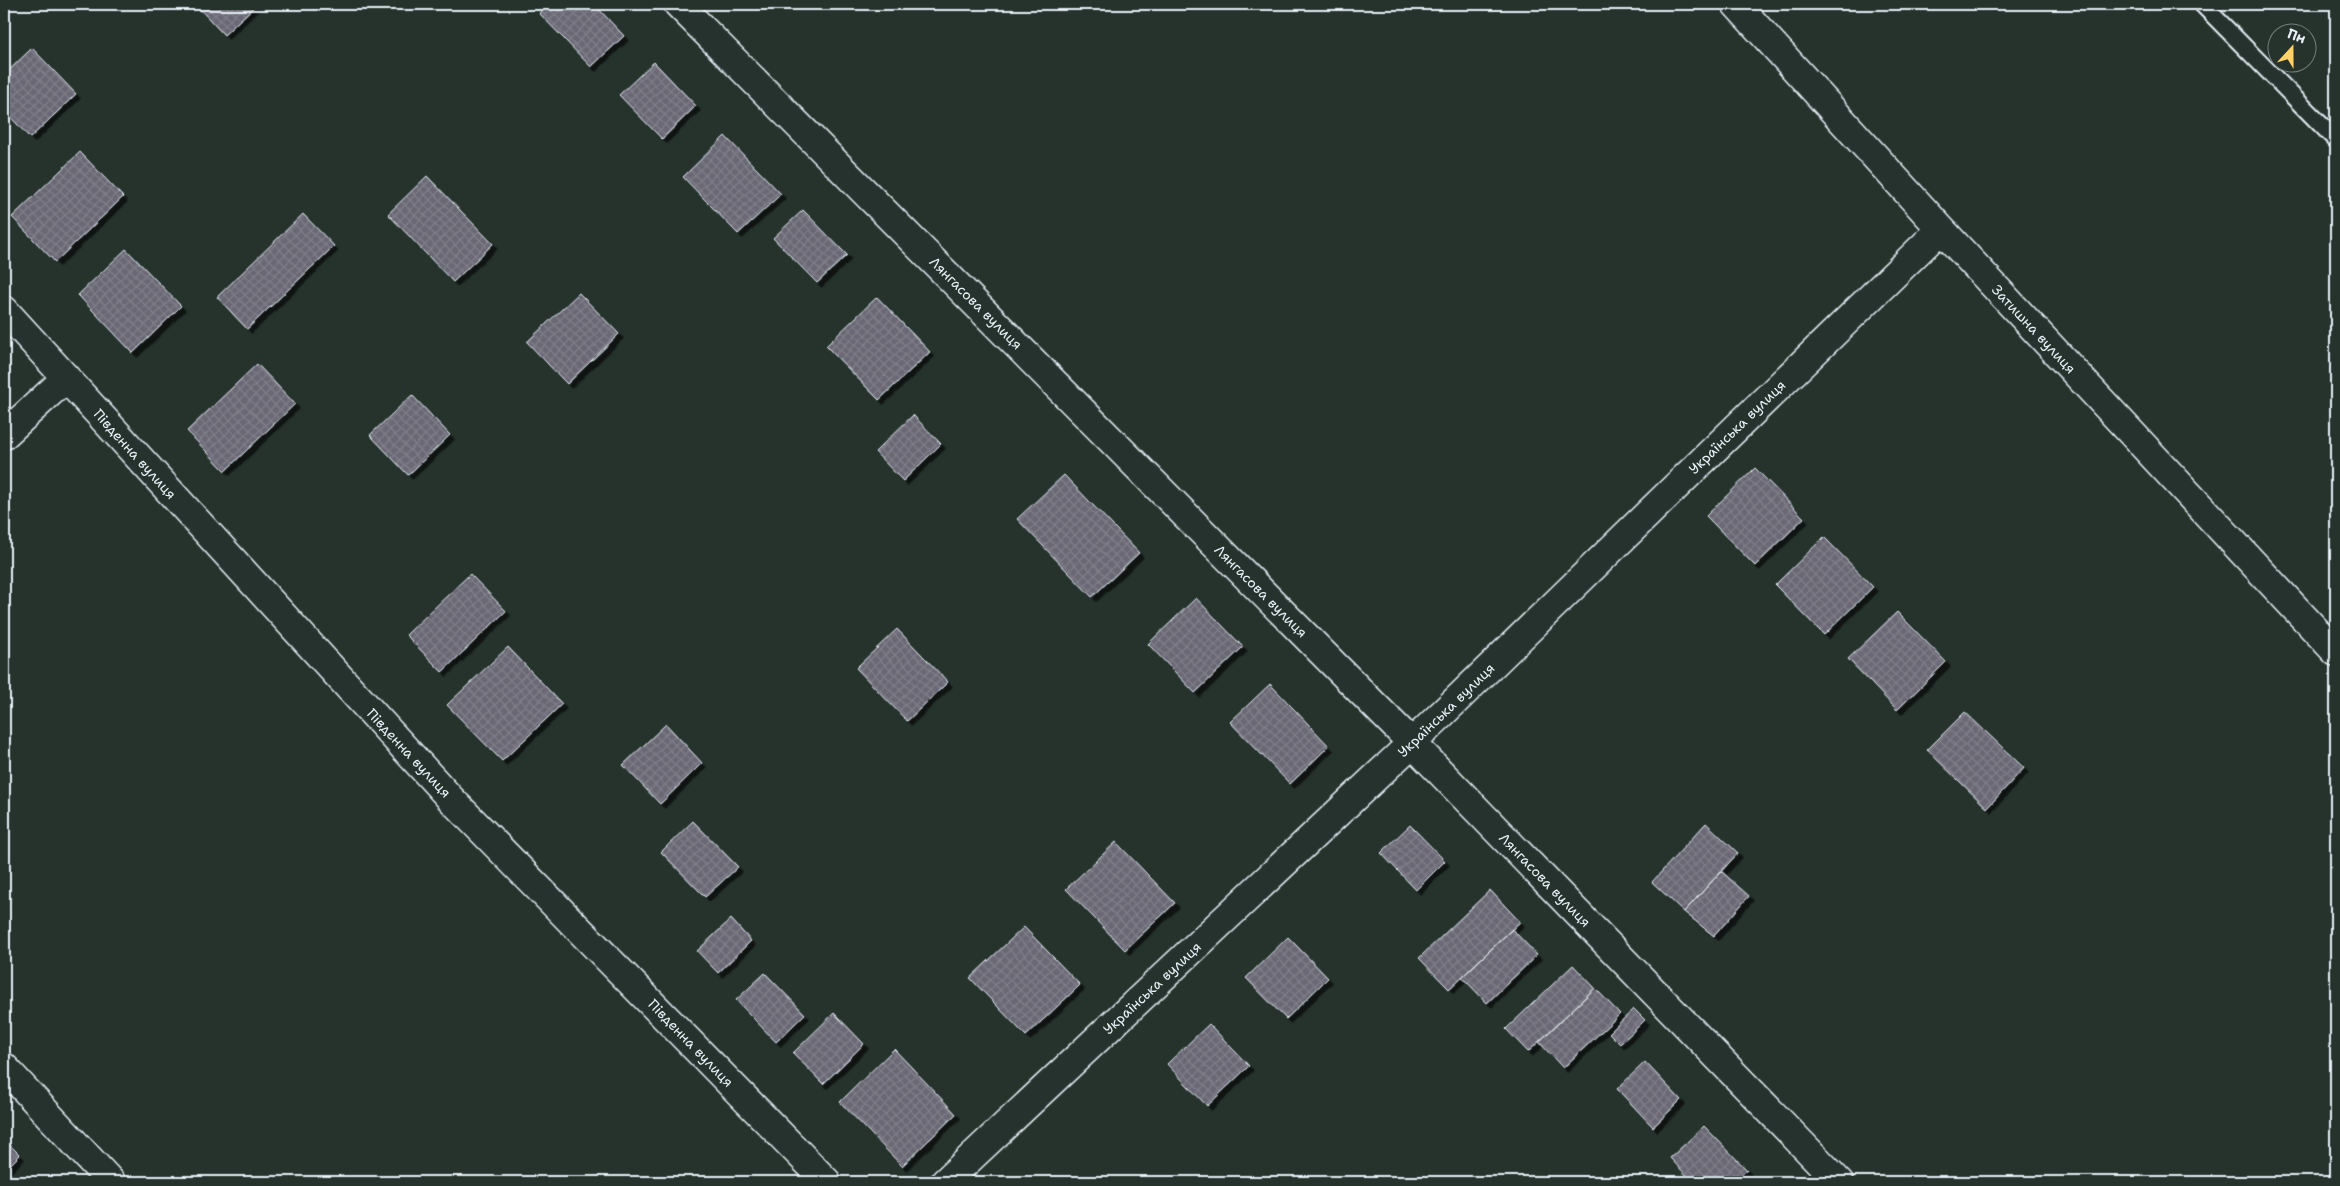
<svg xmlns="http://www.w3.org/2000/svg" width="2340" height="1186" font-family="'Shantell Sans',sans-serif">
<defs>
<pattern id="building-cross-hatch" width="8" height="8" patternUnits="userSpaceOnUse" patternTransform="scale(1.25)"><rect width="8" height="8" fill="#6a6874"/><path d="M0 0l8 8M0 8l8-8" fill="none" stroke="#7f7e89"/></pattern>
<filter id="shadow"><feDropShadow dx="4.5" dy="4.5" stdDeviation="0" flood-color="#0009"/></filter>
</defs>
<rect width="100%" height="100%" fill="#26332d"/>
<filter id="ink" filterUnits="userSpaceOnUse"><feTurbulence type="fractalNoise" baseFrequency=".02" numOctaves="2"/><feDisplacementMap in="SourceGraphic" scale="10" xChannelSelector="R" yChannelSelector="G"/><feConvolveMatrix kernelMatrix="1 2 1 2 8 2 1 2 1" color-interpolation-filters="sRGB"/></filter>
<g filter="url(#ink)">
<path fill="url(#building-cross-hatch)" stroke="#e8f1f8" filter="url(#shadow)" d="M195 4H257L224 35Z
M549 4H594L624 36 591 67 539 13Z
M32 48 76 94 30 138 4 110V75Z
M654 62 696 106 662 139 619 95Z
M725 136 781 194 738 234 683 177Z
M80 152 123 197 55 262 12 217Z
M427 176 493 244 453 282 388 214Z
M803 210 847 255 817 283 773 238Z
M303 214 334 246 247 329 217 297Z
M126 249 181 306 133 353 78 295Z
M579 293 619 334 567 384 527 342Z
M877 297 930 352 879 400 826 346Z
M257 364 295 404 225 471 187 431Z
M412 395 450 435 408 475 370 435Z
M913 415 941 444 903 481 875 452Z
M1755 468 1804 518 1755 566 1706 516Z
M1064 475 1139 553 1092 597 1017 519Z
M1824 537 1873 587 1824 635 1775 585Z
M470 574 506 611 442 672 406 635Z
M1196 598 1243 647 1195 693 1148 644Z
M1897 612 1946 662 1897 710 1848 659Z
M897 629 948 682 907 721 856 668Z
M508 647 562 704 502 761 447 705Z
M1270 684 1329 746 1290 784 1230 722Z
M1965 712 2024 768 1987 808 1927 750Z
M666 724 702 763 660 804 623 765Z
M693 821 738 867 705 897 661 852Z
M1706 823 1738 853 1684 912 1652 882Z
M1410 825 1445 861 1416 890 1381 853Z
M1116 842 1175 903 1125 950 1066 889Z
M1721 871 1749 896 1714 936 1684 912Z
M1490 890 1520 922 1449 989 1419 958Z
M731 919 751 941 718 973 697 951Z
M1024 927 1080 985 1026 1036 970 978Z
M1512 929 1537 955 1487 1003 1462 977Z
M1288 937 1328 978 1286 1019 1246 978Z
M1573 965 1595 988 1528 1052 1506 1029Z
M765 973 805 1014 776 1042 736 1000Z
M1595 988 1620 1014 1563 1068 1539 1042Z
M1634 1009 1645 1020 1620 1044 1609 1033Z
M834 1013 864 1044 823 1084 793 1053Z
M1209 1024 1249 1066 1207 1106 1167 1064Z
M894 1049 956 1114 902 1166 840 1102Z
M1645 1062 1681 1100 1653 1127 1617 1089Z
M1704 1126 1747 1170 1734 1182H1693L1670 1158Z
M4 1139 20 1155 4 1171Z"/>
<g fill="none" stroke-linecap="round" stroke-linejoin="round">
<g stroke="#e8f1f8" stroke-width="20">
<path id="service" d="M2202 4 2336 140"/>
</g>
<g stroke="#e8f1f8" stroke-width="31">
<path id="minor" d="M678 4 1412 743 1839 1182
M1736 4 1941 229 2336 652
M4 310 450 798 827 1182
M4 435 66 378
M4 1067 111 1182
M945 1182 1412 743 1941 229"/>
</g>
<use href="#service" stroke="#26332d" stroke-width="16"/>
<use href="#minor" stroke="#26332d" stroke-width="28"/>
</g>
</g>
<g text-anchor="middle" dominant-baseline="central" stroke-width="4.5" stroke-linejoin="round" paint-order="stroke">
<g font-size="14" fill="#e8f1f8" stroke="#26332d">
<text transform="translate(976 303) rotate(45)">Лянгасова вулиця</text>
<text transform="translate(2034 329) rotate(47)">Затишна вулиця</text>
<text transform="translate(1737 427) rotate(-44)">Українська вулиця</text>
<text transform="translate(135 454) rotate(48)">Південна вулиця</text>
<text transform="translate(1261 591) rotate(45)">Лянгасова вулиця</text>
<text transform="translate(1446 710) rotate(-44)">Українська вулиця</text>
<text transform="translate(409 753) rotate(47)">Південна вулиця</text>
<text transform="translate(1545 880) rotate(46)">Лянгасова вулиця</text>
<text transform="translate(1152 988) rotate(-43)">Українська вулиця</text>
<text transform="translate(691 1043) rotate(46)">Південна вулиця</text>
</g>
</g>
<rect width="2340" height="1186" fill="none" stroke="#26332d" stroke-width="20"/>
<rect x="10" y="10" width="2320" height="1166" fill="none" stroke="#e8f1f8" stroke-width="2" filter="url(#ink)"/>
<g transform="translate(2292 48) rotate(21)"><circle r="24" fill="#26332d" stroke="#747f7e"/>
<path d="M0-4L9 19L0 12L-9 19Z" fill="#ffd166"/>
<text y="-8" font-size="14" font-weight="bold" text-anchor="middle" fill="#e8f1f8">Пн</text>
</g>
</svg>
